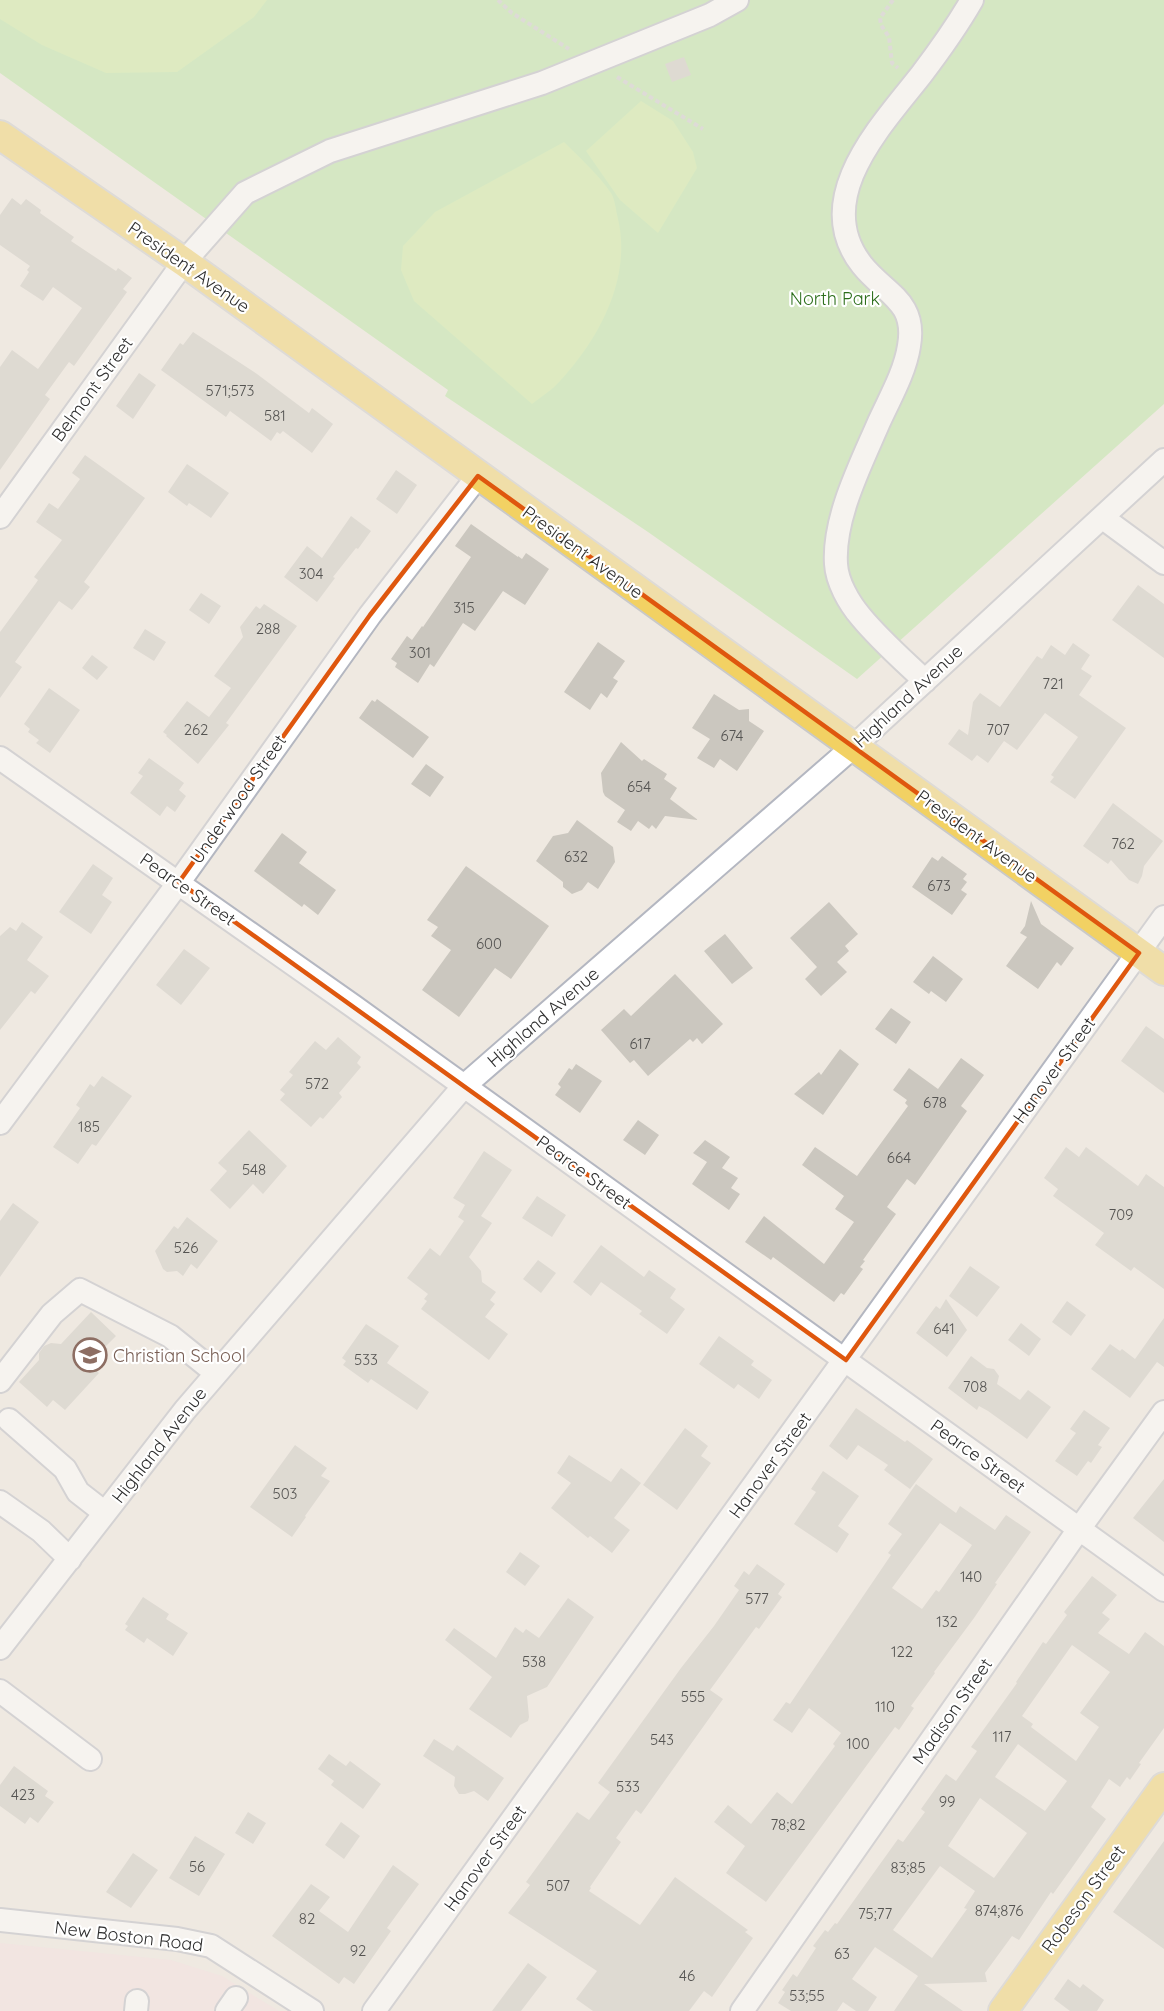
<svg xmlns="http://www.w3.org/2000/svg" width="1164" height="2011" font-family="Quicksand,sans-serif">
<rect width="100%" height="100%" fill="#efe9e1"/>
<path fill="#f5dfe0" d="M0 1943 171 1960 222 1976 279 2011H0Z"/>
<path fill="#b6e59e" d="M0 0H1164V404L857 679 648 532 445 396 448 390 0 73Z"/>
<path fill="#c9ec9a" d="M0 0H267L254 17 177 72 106 73 42 45 0 19Z
M641 101 673 121 693 152 697 168 658 233 620 200 586 151Z
M564 142C580 158 598 174 611 193 615 199 616 211 618 219 632 278 599 339 560 381 552 390 541 397 532 404L414 301 401 270 403 246 435 212Z"/>
<path fill="#cbc7bf" fill-rule="evenodd" d="M684 57 691 75 672 82 665 64Z
M12 198 21 205 26 199 41 210 40 213 74 237 71 241 116 271 118 268 132 278 123 289 127 292 74 366 69 362 45 395 50 399 0 470V367L12 350 38 369 82 308 53 287 43 301 20 286 29 272 27 270 30 266 0 245V215Z
M193 332 257 374 309 413 312 408 333 424 312 453 283 431 280 434 277 432 271 441 230 411 226 417 161 370 180 343 183 345Z
M139 373 156 385 133 419 116 406Z
M85 455 145 498 84 582 90 587 72 610 59 601 15 662 22 667 0 698V632L36 583 38 580 34 577 62 540 36 522 49 503 58 509 80 479 72 473Z
M187 464 229 493 211 518 189 503 187 506 168 492Z
M396 470 417 485 397 514 376 499Z
M351 516 371 531 358 549 356 548 333 577 335 578 317 602 284 577 307 546 322 558Z
M471 524 518 557V556L522 559 526 553 549 569 525 605 503 591 475 631 463 623 434 667 430 664 418 683 395 667 397 663 391 659 407 636 412 640 422 626 423 627 471 557 455 546Z
M1138 585 1164 604V658L1112 620Z
M201 593 221 606 209 624 189 610Z
M264 604 297 626 226 723 229 725 198 764 166 736 167 735 163 732 187 701 209 717 231 688 214 676 243 637 240 627 256 606 260 609Z
M145 629 166 642 154 661 133 648Z
M598 642 625 661 613 678 618 681 607 698 601 693 590 710 564 692Z
M1073 643 1090 655 1081 669 1092 676 1079 695 1126 728 1075 799 1050 782 1054 777 1051 775 1078 737 1045 713 1017 750 1004 741 988 763 977 755 972 761 948 744 959 729 968 735 973 702 980 693 1000 707 1037 656 1042 659 1051 645 1065 655Z
M92 655 108 667 97 680 82 668Z
M49 688 80 710 50 753 36 743 39 740 28 732 30 729 24 724Z
M714 694 739 710 749 709V721L764 731 737 771 720 759 714 768 697 758 710 739 692 728Z
M377 699 429 737 413 758 359 718 372 700 375 702Z
M621 742 642 761 644 759 667 774 664 779 677 788 670 799 698 820 665 816 656 829 652 825 649 829 638 821 631 831 617 822 625 810 605 796 603 792 601 773Z
M149 758 184 783 179 790 186 796 175 812 167 806 160 816 130 793 143 776 138 773Z
M426 764 444 777 430 797 411 784Z
M1113 803 1163 841 1144 866 1142 876 1138 884 1129 880 1111 860 1108 864 1083 846Z
M577 820 613 847 615 862 598 889 588 882 582 890 572 894 563 887V882L536 861 553 836 568 833Z
M282 833 307 852 299 863 336 890 318 915 304 904 302 907 254 871Z
M942 856 967 874 963 879 967 882 961 890 967 894 952 915 912 887 932 857 938 861Z
M93 864 113 878 102 895 112 902 91 934 59 912Z
M466 866 549 926 511 979 495 968 459 1017 422 990 451 950 431 936 438 927 427 920Z
M1031 901 1041 924 1074 948 1061 966 1057 962 1038 989 1006 966 1027 937 1020 933 1025 926Z
M829 902 858 934 845 946 849 951 837 962 847 972 821 996 805 979 817 967 790 938Z
M22 922 43 937 27 960 49 976 35 994 31 991 0 1030V936L10 927 16 931Z
M725 934 753 968 732 984 704 951Z
M184 949 210 968 181 1005 156 985Z
M933 956 963 979 946 1002 931 991 929 994 913 982Z
M675 974 723 1024 702 1044 697 1038 693 1042 690 1039 648 1076 634 1060 630 1063 601 1030 624 1009 631 1016Z
M891 1008 911 1022 896 1044 875 1029Z
M1146 1026 1164 1039V1093L1121 1061Z
M338 1037 361 1057 357 1063 361 1067 339 1093 342 1097 323 1119 320 1117 311 1127 280 1100 285 1094 280 1090 293 1075 289 1072 315 1041 326 1050Z
M840 1049 859 1064 823 1115 794 1094 819 1072 821 1075Z
M961 1058 984 1075 961 1106 967 1111 915 1185 907 1179 887 1207 896 1214 863 1260 865 1261 860 1267 863 1269 844 1295 841 1293 834 1302 773 1257 771 1260 745 1242 764 1216 824 1264 854 1222 835 1209 844 1196 802 1165 815 1147 857 1176 908 1106 905 1103 907 1100 893 1090 909 1068 938 1089Z
M576 1064 602 1081 580 1113 555 1095 561 1087 558 1084 569 1068 572 1070Z
M102 1076 132 1096 96 1146 92 1144 78 1164 53 1147 80 1108 76 1105 90 1084 94 1087Z
M638 1120 659 1135 645 1155 623 1140Z
M249 1130 287 1166 263 1194 253 1184 230 1209 210 1190 227 1171 218 1163Z
M705 1140 730 1157 722 1168 738 1178 731 1188 740 1194 729 1210 692 1184 707 1162 693 1153Z
M1066 1147 1079 1157 1086 1147 1138 1186 1146 1174 1164 1187V1289L1134 1267 1131 1271 1095 1245 1104 1233 1053 1196 1058 1189 1044 1178Z
M484 1151 512 1170 481 1216 492 1223 469 1257 481 1271 482 1282 496 1292 490 1300 495 1304 485 1317 508 1334 489 1360 421 1309 427 1301 424 1299 428 1294 407 1278 430 1248 440 1256 464 1221 458 1217 465 1205 453 1198Z
M537 1196 566 1215 552 1237 522 1218Z
M13 1203 39 1222 0 1277V1221Z
M187 1217 218 1241 197 1269 191 1264 183 1276 177 1271 167 1272 163 1269 155 1251 174 1226 178 1229Z
M601 1245 644 1277 649 1270 676 1289 670 1298 685 1309 667 1334 639 1314 642 1311 601 1282 591 1296 573 1282Z
M538 1260 556 1273 541 1293 523 1279Z
M970 1266 1000 1287 977 1317 949 1296Z
M946 1299 967 1330 947 1357 916 1333 936 1306 940 1309Z
M1067 1301 1086 1315 1071 1336 1052 1322Z
M91 1312 116 1336 105 1347 108 1349 92 1367 99 1373 65 1410 53 1400 47 1407 19 1382 39 1360V1353L44 1346 51 1343 61 1344Z
M1164 1318V1367L1157 1362 1130 1398 1091 1369 1110 1344 1120 1351 1122 1349 1135 1359Z
M1021 1323 1041 1339 1029 1356 1008 1340Z
M366 1324 399 1346 387 1363 429 1392 417 1410 371 1379 368 1383 343 1365 346 1361 342 1358Z
M719 1336 754 1361 751 1365 772 1380 759 1399 738 1384 734 1389 699 1364Z
M971 1356 987 1368 994 1369 999 1376 997 1384 1020 1400 1028 1390 1051 1407 1027 1439 988 1411 979 1406 977 1410 948 1388Z
M856 1408 905 1442 907 1440 933 1459 910 1489 884 1470 888 1465 858 1445 847 1460 829 1446Z
M1084 1410 1110 1428 1098 1445 1102 1447 1091 1463 1088 1461 1077 1476 1055 1461 1076 1433 1070 1429Z
M685 1428 708 1446 701 1456 711 1463 677 1510 643 1485Z
M295 1445 327 1468 321 1476 330 1481 305 1516 306 1517 292 1537 250 1507Z
M569 1455 611 1482 621 1468 641 1483 614 1518 630 1530 612 1553 590 1536 588 1538 551 1508 571 1483 557 1473Z
M823 1471 859 1496 838 1526 849 1534 837 1553 794 1524 816 1492 811 1489Z
M1164 1479V1542L1133 1518Z
M916 1484 956 1513 960 1506 995 1530 1006 1515 1031 1532 995 1583 997 1584 974 1618 934 1672 935 1673 911 1706 914 1708 899 1730 895 1727 766 1902 726 1873 745 1846 714 1822 728 1805 751 1824 777 1792 792 1804 835 1746 833 1744 841 1733 809 1708 792 1733 773 1720 786 1702 790 1704 891 1555 888 1553 902 1534 888 1524ZM940 1523 972 1545 939 1592 936 1590 922 1609 892 1588Z
M520 1552 540 1566 525 1586 506 1572Z
M757 1564 785 1584 778 1594 782 1597 759 1629 756 1627 710 1690 723 1699 641 1814 636 1810 616 1838 621 1842 590 1887 591 1888 589 1891 640 1925 675 1877 748 1930 745 1932 753 1938 712 1997 704 1991 689 2011H593L576 1999 597 1971 508 1913 530 1885 526 1882 577 1812 589 1820 610 1792 598 1783 681 1668 714 1626 739 1590 734 1586 744 1571 749 1575Z
M1092 1576 1117 1595 1102 1613 1110 1619 1098 1633 1129 1654 1145 1632 1164 1646V1728L1139 1763 1141 1764 1130 1780 1127 1777 1120 1787 1109 1779 1091 1807 1106 1819 1071 1869 1053 1894 1051 1892 1019 1940 1012 1936 985 1973 987 1982 924 1984 963 2011H894L918 1976 875 1947 852 1979 877 1997 868 2011H856L843 2002 837 2011H791L778 2003 785 1992 782 1990 793 1974 797 1977 816 1948 813 1946 825 1930 828 1932 835 1923 837 1924 898 1839 903 1842 925 1812 921 1809 946 1774 956 1781 977 1751 971 1747 1017 1683 1016 1682 1043 1642 1046 1644 1067 1615 1064 1612ZM1072 1645 1110 1672 1080 1713 1099 1727 1076 1761 1031 1727 1033 1724 1022 1716ZM1018 1744 1067 1781 1045 1811 995 1777ZM980 1798 1027 1833 994 1878 948 1846ZM940 1866 975 1891 964 1908 967 1909 932 1958 893 1930Z
M143 1597 169 1614 166 1619 188 1633 173 1656 147 1638 144 1643 125 1630 128 1626 125 1624Z
M568 1598 594 1617 547 1687 527 1696 529 1717 528 1721 520 1725 511 1738 469 1709 492 1677 445 1640 454 1628 496 1658 515 1627 523 1633 526 1629 539 1638Z
M434 1739 453 1751 457 1745 504 1778 488 1801 474 1791 465 1794H459L454 1786 455 1777 423 1756Z
M329 1754 346 1766 350 1761 381 1784 363 1809 331 1785 334 1781 318 1769Z
M14 1766 48 1791 45 1796 54 1802 38 1823 30 1817 25 1824 0 1806V1785Z
M248 1812 266 1823 253 1844 235 1833Z
M341 1822 360 1836 344 1859 325 1845Z
M195 1836 225 1854 199 1896 169 1878Z
M1164 1841V1949L1113 1912Z
M133 1853 158 1870 131 1908 106 1892Z
M393 1865 419 1884 387 1928 391 1931 354 1984 344 1977 339 1984 272 1936 311 1884 330 1897 319 1911 348 1932Z
M528 1963 547 1977 521 2011H492Z
M1068 1979 1080 1988 1083 1984 1104 2000 1097 2011H1070L1054 1999Z"/>
<g fill="none" stroke-linecap="round" stroke-linejoin="round">
<g stroke="#b4b7c1" stroke-width="26">
<path id="minor" d="M0 517 184 262 245 193 330 151 542 83 710 15 737 0
M1103 518 1164 563
M925 681C903 660 880 640 861 617 849 603 837 582 836 564 833 518 861 464 879 422 890 398 905 372 909 346 917 301 885 294 862 265 810 199 881 126 921 75 940 50 957 26 972 0
M0 758 353 1006 1164 1590
M0 1123 179 882 370 615 478 476
M0 1381 52 1314 80 1290 170 1336 216 1373
M9 1420 65 1469 78 1492 105 1513
M0 1502 41 1531 70 1559
M0 1648 185 1410 464 1086 853 747 1164 460
M0 1691 90 1759
M0 1920 177 1939 211 1946 312 2011
M136 2011 137 2001
M227 2011 236 1998
M374 2011 1164 917
M742 2011 1079 1529 1164 1412"/>
</g>
<g stroke="#c9c9c9" stroke-width="32">
<path id="major" d="M0 135 184 262 1164 971
M1003 2011 1164 1787"/>
</g>
<path stroke="#c9c9c9" stroke-width="4" stroke-dasharray="4.5 3" stroke-linecap="butt" d="M498 0 512 13 569 49
M893 0 880 18 881 25 889 37 892 63 898 68
M617 77 703 129"/>
<use href="#minor" stroke="#fff" stroke-width="22"/>
<use href="#major" stroke="#f2d163" stroke-width="28"/>
</g>
<path d="M0 0H1164V2011H0ZM478 476 1139 953 846 1360 179 882 370 615Z" fill="#efe9e1" fill-opacity=".55" fill-rule="evenodd"/>
<path fill="none" stroke="#df570e" stroke-width="4.5" stroke-linejoin="round" d="M478 476 1139 953 846 1360 179 882 370 615Z"/>
<defs>
<g id="school-ring" transform="scale(1.725)"><circle r="9.5" fill="#fff" stroke="#8d6e63" stroke-width="1.5"/><path d="M0-5L7-2L0 1L-7-2ZM-4 1L0 2.5L4 1V4Q0 6-4 4Z" fill="#8d6e63"/></g>
</defs>
<g fill-rule="evenodd">
<use href="#school-ring" x="90" y="1355"/>
</g>
<g text-anchor="middle" dominant-baseline="central" stroke-width="4.5" stroke-linejoin="round" paint-order="stroke">
<g font-size="15" fill="#555452">
<text x="230" y="390">571;573</text>
<text x="275" y="415">581</text>
<text x="311" y="573">304</text>
<text x="464" y="607">315</text>
<text x="268" y="628">288</text>
<text x="420" y="652">301</text>
<text x="1053" y="683">721</text>
<text x="196" y="729">262</text>
<text x="998" y="729">707</text>
<text x="732" y="735">674</text>
<text x="639" y="786">654</text>
<text x="1123" y="843">762</text>
<text x="576" y="856">632</text>
<text x="939" y="885">673</text>
<text x="489" y="943">600</text>
<text x="640" y="1043">617</text>
<text x="317" y="1083">572</text>
<text x="935" y="1102">678</text>
<text x="89" y="1126">185</text>
<text x="899" y="1157">664</text>
<text x="254" y="1169">548</text>
<text x="1121" y="1214">709</text>
<text x="186" y="1247">526</text>
<text x="944" y="1328">641</text>
<text x="366" y="1359">533</text>
<text x="975" y="1386">708</text>
<text x="285" y="1493">503</text>
<text x="971" y="1576">140</text>
<text x="757" y="1598">577</text>
<text x="947" y="1621">132</text>
<text x="902" y="1651">122</text>
<text x="534" y="1661">538</text>
<text x="693" y="1696">555</text>
<text x="885" y="1706">110</text>
<text x="1002" y="1736">117</text>
<text x="662" y="1739">543</text>
<text x="858" y="1743">100</text>
<text x="628" y="1786">533</text>
<text x="23" y="1794">423</text>
<text x="947" y="1801">99</text>
<text x="788" y="1824">78;82</text>
<text x="197" y="1866">56</text>
<text x="908" y="1867">83;85</text>
<text x="558" y="1885">507</text>
<text x="999" y="1910">874;876</text>
<text x="875" y="1913">75;77</text>
<text x="307" y="1918">82</text>
<text x="358" y="1950">92</text>
<text x="842" y="1953">63</text>
<text x="687" y="1975">46</text>
<text x="807" y="1995">53;55</text>
</g>
<g font-size="18" fill="#2e2e2e" stroke="#fff">
<text transform="translate(189 267) rotate(35)">President Avenue</text>
<text transform="translate(92 389) rotate(-54)">Belmont Street</text>
<text transform="translate(583 552) rotate(36)">President Avenue</text>
<text transform="translate(908 696) rotate(-43)">Highland Avenue</text>
<text transform="translate(238 799) rotate(-55)">Underwood Street</text>
<text transform="translate(977 836) rotate(36)">President Avenue</text>
<text transform="translate(188 889) rotate(35)">Pearce Street</text>
<text transform="translate(543 1017) rotate(-41)">Highland Avenue</text>
<text transform="translate(1054 1070) rotate(-54)">Hanover Street</text>
<text transform="translate(584 1172) rotate(36)">Pearce Street</text>
<text transform="translate(159 1445) rotate(-52)">Highland Avenue</text>
<text transform="translate(978 1456) rotate(36)">Pearce Street</text>
<text transform="translate(770 1465) rotate(-54)">Hanover Street</text>
<text transform="translate(952 1711) rotate(-55)">Madison Street</text>
<text transform="translate(485 1858) rotate(-54)">Hanover Street</text>
<text transform="translate(1083 1899) rotate(-54)">Robeson Street</text>
<text transform="translate(129 1936) rotate(7)">New Boston Road</text>
</g>
<g font-size="18" fill="#2c6e1b" stroke="#fff">
<text x="835" y="298">North Park</text>
</g>
<g font-size="18" fill="#785e54" stroke="#fff" text-anchor="start">
<text x="113" y="1355">Christian School</text>
</g>
</g>
</svg>
